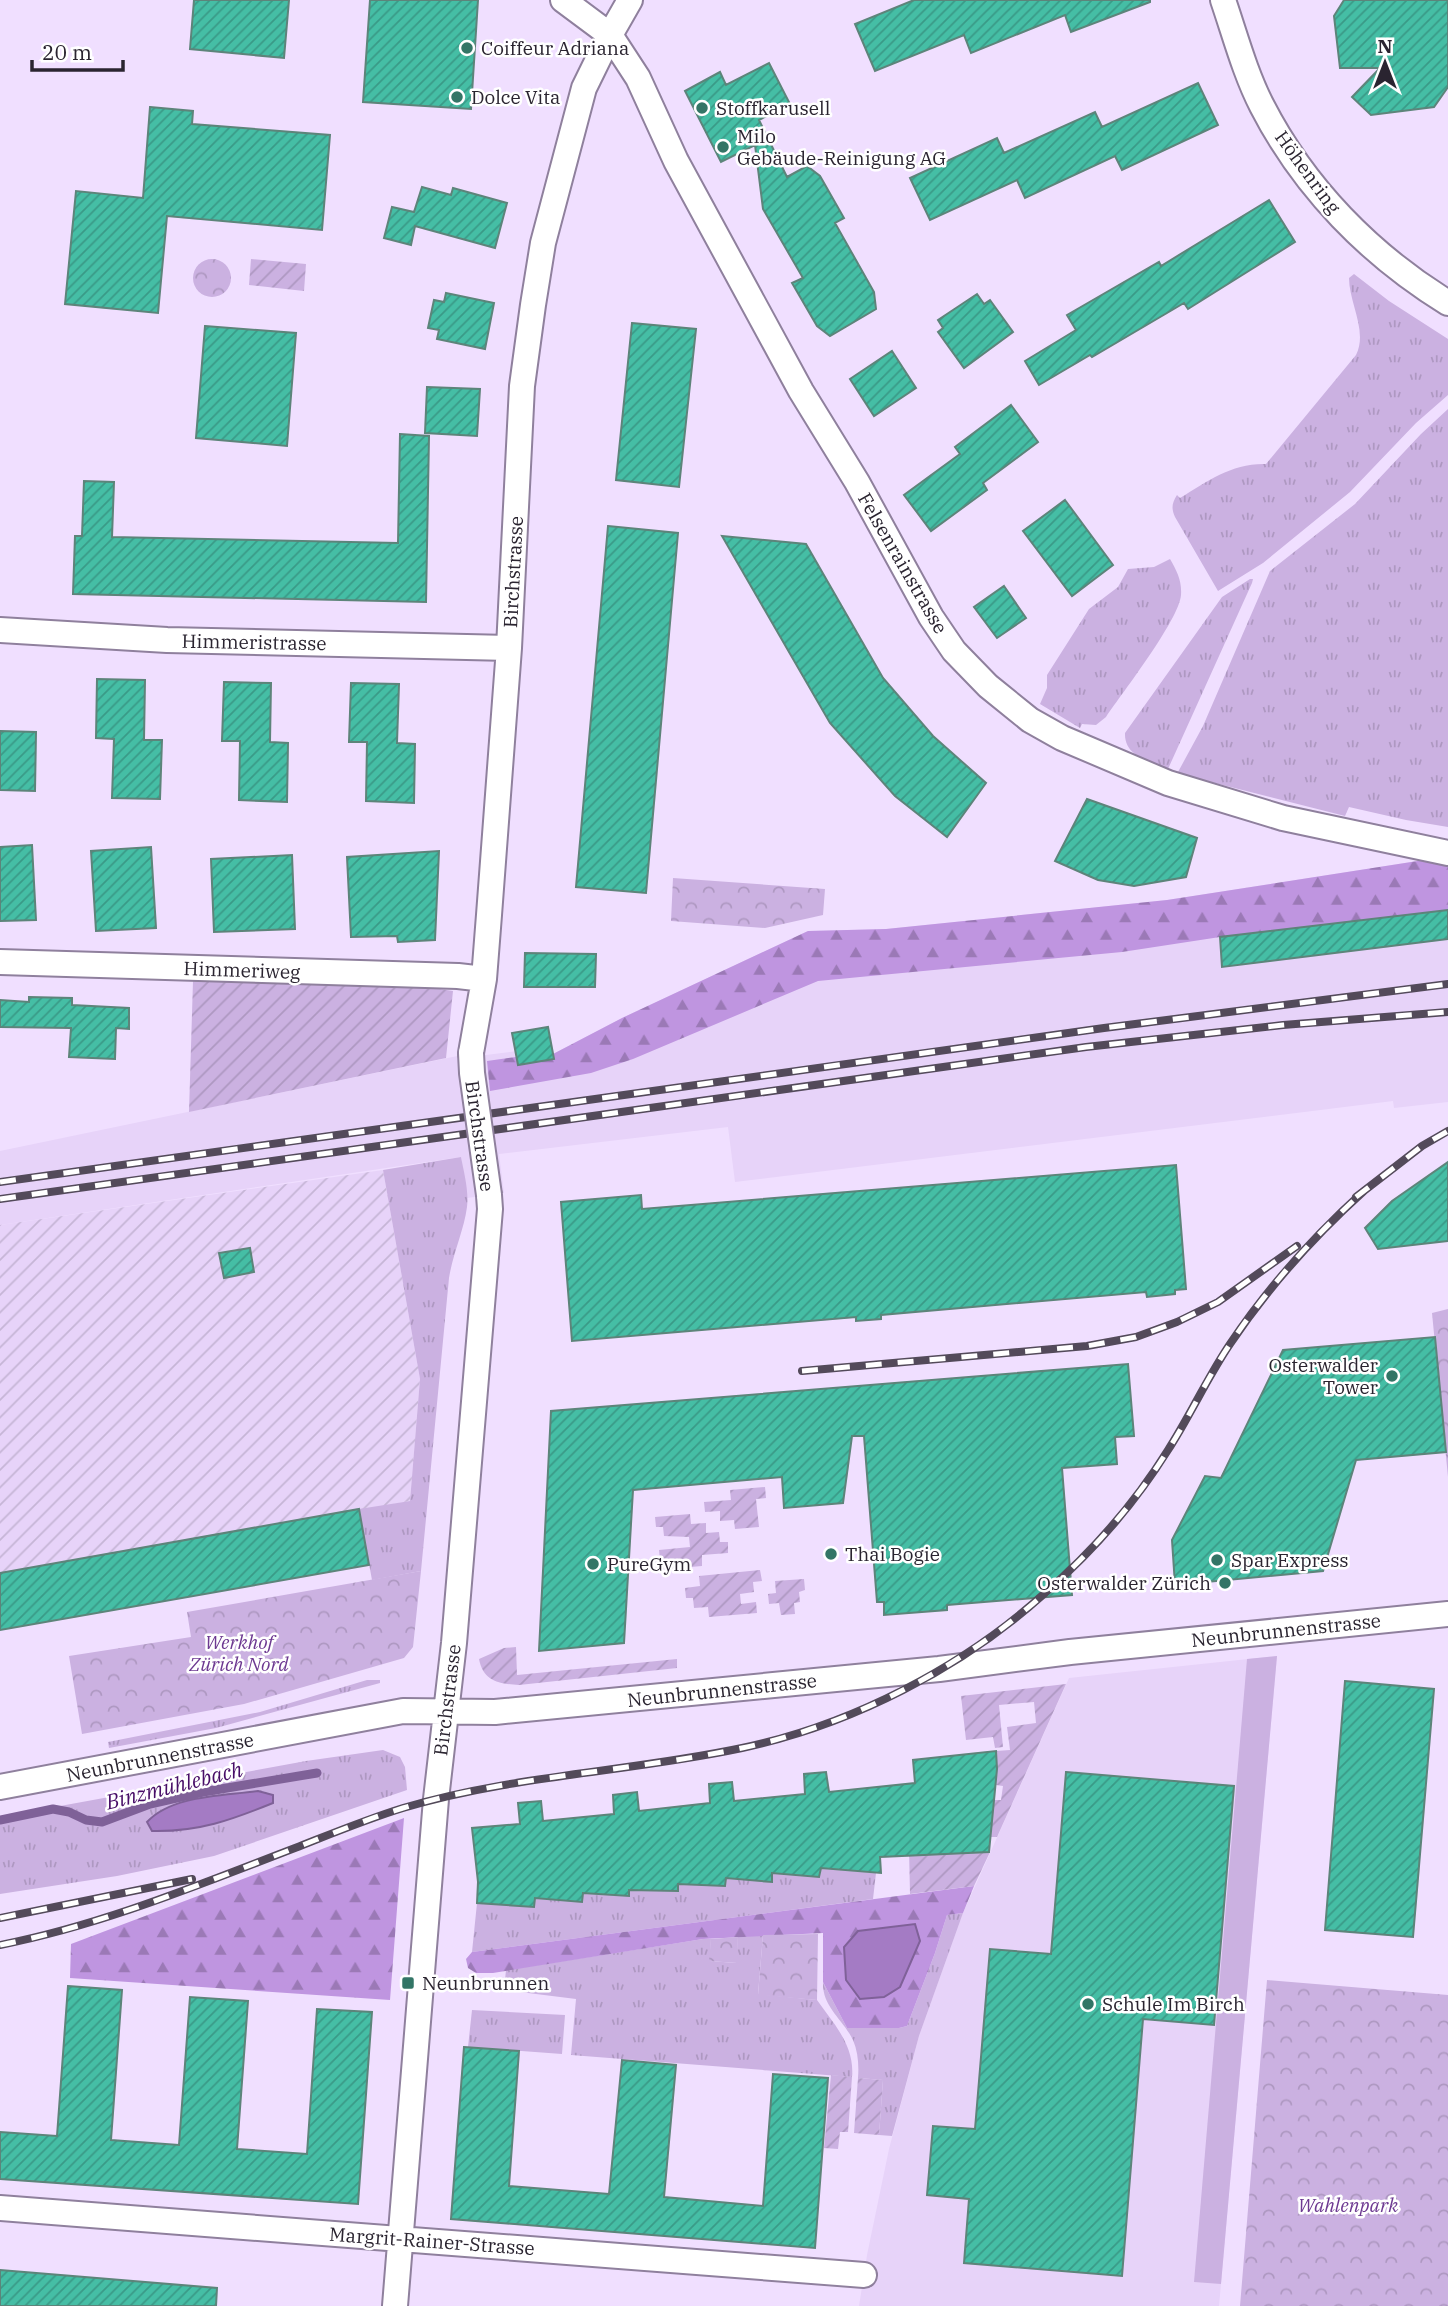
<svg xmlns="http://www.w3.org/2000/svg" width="1448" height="2306" font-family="'IBM Plex Serif',serif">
<defs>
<pattern id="industrial-furrows" width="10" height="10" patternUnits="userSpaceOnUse" patternTransform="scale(1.75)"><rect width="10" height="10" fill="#e7d3f9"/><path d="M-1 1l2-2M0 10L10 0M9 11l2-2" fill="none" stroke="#c6b5d6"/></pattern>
<pattern id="grass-tufts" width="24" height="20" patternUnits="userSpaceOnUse" patternTransform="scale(1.75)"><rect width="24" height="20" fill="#cbb1e1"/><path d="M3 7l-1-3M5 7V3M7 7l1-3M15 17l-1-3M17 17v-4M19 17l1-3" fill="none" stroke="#ae98c1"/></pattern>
<pattern id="forest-firs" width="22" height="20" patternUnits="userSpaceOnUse" patternTransform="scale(1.75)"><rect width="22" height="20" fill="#bf95e0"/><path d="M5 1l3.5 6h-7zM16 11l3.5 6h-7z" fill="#9b79b6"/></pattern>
<pattern id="park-crowns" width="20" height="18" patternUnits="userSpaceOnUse" patternTransform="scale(1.75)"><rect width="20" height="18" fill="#cbb1e1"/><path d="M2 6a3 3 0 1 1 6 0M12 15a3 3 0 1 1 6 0" fill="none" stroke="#ae98c1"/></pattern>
<pattern id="garden-furrows" width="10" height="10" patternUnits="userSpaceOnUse" patternTransform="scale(1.75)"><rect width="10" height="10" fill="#cbb1e1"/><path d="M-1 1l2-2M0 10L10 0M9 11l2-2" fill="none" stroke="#ae98c1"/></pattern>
<pattern id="building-hatch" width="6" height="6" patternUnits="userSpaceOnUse" patternTransform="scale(1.75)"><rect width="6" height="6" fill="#45bea5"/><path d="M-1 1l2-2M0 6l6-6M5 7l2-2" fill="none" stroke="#3a9a87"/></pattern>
</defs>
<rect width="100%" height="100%" fill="#f0dfff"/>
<path fill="#e7d3f9" d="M1424 860 1448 864V1102L1394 1108 1393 1101 735 1182 728 1127 499 1154 504 1193 467 1198 461 1157 0 1225V1151L467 1054 486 1055 517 1051 553 1054 622 1018 808 931 886 929 1167 900Z
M1277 1656 1219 2306H859L867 2255 889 2149 919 2036 963 1913 1069 1678Z"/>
<path fill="url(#industrial-furrows)" d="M383 1170 420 1379 410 1501 360 1510 369 1565 0 1630V1225Z"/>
<path fill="url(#grass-tufts)" d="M1354 274 1389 301 1448 339V395L1416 423 1350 492 1263 563 1218 591 1175 517C1171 508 1172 503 1177 495L1180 498C1208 481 1232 463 1266 464L1356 355C1368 331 1349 303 1349 278Z
M1448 409V827L1406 820 1349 807 1345 816 1207 781 1178 772 1203 726 1270 571 1355 504 1421 434Z
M1170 559C1177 571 1182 581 1181 595 1179 620 1123 692 1106 717L1096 725 1082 724 1080 728 1040 704 1047 688V675L1089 609 1118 587 1128 569 1154 567Z
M1250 579H1253L1252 583 1168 769C1150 761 1124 757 1125 733L1222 597Z
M461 1157C464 1173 469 1191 467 1207 464 1230 453 1253 449 1278L421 1571 372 1580 359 1509 410 1501 420 1379 383 1170Z
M367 1680H380V1683L216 1728 109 1748 108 1742 260 1712Z
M383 1750 400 1757 405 1767 407 1790 214 1856 117 1876 0 1894V1817L306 1761Z
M821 1868 876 1873 873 1899 472 1952 477 1903 534 1907 535 1898 582 1902 583 1893 628 1896 629 1890 677 1891 678 1884 724 1886 726 1878 772 1882V1873L819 1877Z
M963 1913 919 2036 892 2136 879 2135 883 2080 858 2078C859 2065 858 2052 853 2040 843 2019 822 2007 823 1982L847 2028H899L907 2026 935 1953 947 1915Z
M763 1935 758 1994 817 2000C834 2024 855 2046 852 2077L571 2055 576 1999 504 1990 506 1970 703 1939H711L710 1961 736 1963 738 1937Z
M472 2010 565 2015 562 2054 468 2047Z"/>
<path fill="url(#forest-firs)" d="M1424 860 1448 864V910L1220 937 1122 952 818 981 633 1059 591 1073 490 1091 487 1061 516 1057 518 1065 553 1059V1054L622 1018 808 931 886 929 1167 900Z
M404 1818 390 2000 70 1978 71 1944Z
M974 1886 963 1913 947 1915 935 1953 907 2026 899 2028H847L823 1982V1933L703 1939 493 1973H476L468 1968 466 1959 472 1952Z"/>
<path fill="url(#park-crowns)" d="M193 278a19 19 0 1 1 38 0a19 19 0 1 1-38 0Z
M673 878 825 889 823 915 765 928 671 921Z
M1448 1309V1477L1432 1313Z
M421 1571 413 1647 404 1658 244 1704 82 1734 69 1656 191 1637 187 1612Z
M818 1934 817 2000 758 1995 763 1935Z
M738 1937 737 1963 709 1961 711 1939Z
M1267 1980 1448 1995V2306H1240Z"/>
<path fill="url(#garden-furrows)" d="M251 259 306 264 304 291 249 285Z
M193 981 434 988 453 991 446 1058 189 1112Z
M765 1487 766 1498 756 1499 759 1527 735 1529 734 1520 720 1521V1511L705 1512 704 1502 731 1500 730 1490Z
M690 1514 691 1524 706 1523V1533L719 1532 720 1542H728V1553L702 1555V1566L656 1570 655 1561 660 1560 659 1550 690 1547 689 1537 664 1536 663 1527H656L655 1517Z
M760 1570 762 1581 753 1582 754 1592 740 1594 741 1604 756 1602 757 1613 709 1617 708 1607 694 1608 693 1598H686L685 1588 700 1586 699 1576Z
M804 1579 805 1590 799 1592 800 1602 794 1603 795 1614 781 1615 779 1603 769 1604 768 1594 776 1593 775 1581Z
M516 1647 517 1675 677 1659V1668L519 1685C499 1684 483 1681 479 1659L504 1648Z
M1066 1684 997 1837H991L994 1800H1001L1003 1786 996 1785V1751L1010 1750 1007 1727 1036 1723 1034 1702 999 1705 1003 1747 995 1748 993 1737 966 1740 961 1696Z
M909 1849 922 1855 990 1852 974 1886 910 1894Z
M831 2075 852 2077 848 2132H840L838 2149 824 2148Z
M858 2078 883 2080 879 2135 854 2133Z"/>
<path fill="#cbb1e1" d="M1277 1656 1221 2284 1194 2282 1247 1659Z"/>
<path fill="#a47bc4" stroke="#7f6198" stroke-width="2" d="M258 1791 273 1795V1803C231 1820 199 1832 152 1831L147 1822C172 1795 223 1796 258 1791Z
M915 1924 920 1941 900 1987 884 1997 860 1999 846 1980 844 1947 858 1931Z"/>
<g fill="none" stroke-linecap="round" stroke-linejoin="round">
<path stroke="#7f6198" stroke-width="9" d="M0 1820 53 1809 69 1812 86 1820 102 1822 150 1804 203 1792 317 1773"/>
</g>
<path fill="url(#building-hatch)" stroke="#5d847a" stroke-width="2" d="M194 0H289L284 58 190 49Z
M370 0H478L471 109 363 102Z
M914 0H1150V2L1071 32 1065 15 971 53 964 35 875 71 855 24Z
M1344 0H1448V87L1434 107 1371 115 1352 97 1380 68H1340L1334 16Z
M769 63 790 104 759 120 787 177 807 166 820 176 844 218 835 223 874 292 876 309 830 336 817 326 792 283 803 278 763 209 755 145 721 162 685 91 720 72 726 85Z
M1198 83 1218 125 1122 170 1115 156 1025 198 1017 180 930 220 910 178 997 138 1004 153 1095 112 1102 127Z
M150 107 193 111 192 124 330 135 322 230 167 216 158 313 65 304 76 191 143 198Z
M422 187 451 195 453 188 507 203 495 248 415 226 411 245 384 238 392 207 414 212Z
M1269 200 1295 242 1188 309 1184 303 1092 357 1090 355 1039 385 1025 361 1076 330 1067 315 1159 262 1161 266Z
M446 293 494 303 485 349 437 339 439 330 428 328 434 300 444 302Z
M977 294 984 304 990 300 1013 332 964 368 938 332 943 328 938 320Z
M632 323 696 329 679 487 616 480Z
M205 326 296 333 287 446 196 438Z
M892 351 916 388 874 416 850 379Z
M427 387 480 389 477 436 425 433Z
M1011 405 1038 442 983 483 987 490 931 531 904 495 960 454 955 447Z
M400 434 429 436 426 602 73 594 75 536H82L84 481 114 482 112 537 398 543Z
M1065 500 1113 565 1072 596 1023 531Z
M608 526 678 533 646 893 576 887Z
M722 536 806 544 883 678 933 736 986 783 947 837 895 796 830 723Z
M1004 586 1026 618 997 638 974 607Z
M97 679 145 680 144 740H162L160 799 112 798 114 739 96 738Z
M224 682 271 683 270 742 288 743 287 802 239 800 240 741H222Z
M351 683 399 684 397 743 415 744 414 803 366 801 367 742H349Z
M0 731 36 732 35 791 0 790Z
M1087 799 1197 838 1186 877 1134 886 1098 880 1055 861Z
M32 845 36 920 0 921V847Z
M151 847 156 928 96 931 91 851Z
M439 851 435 940 398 942 397 936 351 937 347 857Z
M292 855 295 929 214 932 211 859Z
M1448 910V939L1222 967 1220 937Z
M525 953 596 954 595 987H524Z
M29 997 72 998V1005L129 1008V1029L116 1028 115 1059 69 1057 71 1028 0 1027V1000L29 1002Z
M548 1027 554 1059 518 1065 512 1033Z
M1448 1162V1241L1378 1249 1365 1228 1392 1201Z
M1176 1165 1186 1289 1175 1290V1294L1147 1297 1146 1292 881 1315V1319L856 1321V1317L572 1341 561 1202 641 1195 642 1209Z
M250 1248 254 1272 224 1278 219 1253Z
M1435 1337 1446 1452 1356 1460 1323 1571 1175 1585 1172 1540 1205 1476 1221 1478 1283 1350Z
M1128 1364 1134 1436 1115 1437 1117 1464 1062 1468 1072 1595 947 1605V1610L884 1615V1602H877L864 1436H852L843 1503 784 1508 782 1477 633 1490 624 1643 539 1651 551 1411Z
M359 1509 369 1565 0 1630V1573Z
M1345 1681 1434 1689 1413 1937 1325 1930Z
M996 1751 997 1769 989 1852 880 1857 881 1873 821 1868 819 1877 772 1873V1882L726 1878 725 1886 678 1884V1891L629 1890V1896L583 1893 582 1902 535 1898 534 1907 477 1903 478 1882 472 1828 520 1824 518 1803 541 1801 543 1821 614 1814 613 1795 637 1792 639 1811 710 1803 709 1784 732 1782 734 1801 805 1794 804 1774 826 1772 829 1792 915 1783 913 1760Z
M1066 1772 1234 1786 1214 2025 1143 2019 1122 2276 964 2263 969 2199 927 2195 933 2126 975 2129 990 1949 1051 1954Z
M68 1986 122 1990 111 2140 179 2145 190 1997 248 2001 237 2149 307 2154 317 2009 372 2012 358 2204 0 2179V2132L57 2136Z
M464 2047 519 2051 509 2186 609 2194 622 2060 676 2065 664 2197 763 2206 773 2074 828 2078 815 2248 451 2219Z
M0 2270 217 2288 216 2306H0Z"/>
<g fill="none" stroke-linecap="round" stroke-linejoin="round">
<g stroke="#8f809d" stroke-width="28">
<path id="street" d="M563 0 610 35 638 78 676 161 801 391 857 482 931 617 954 651 988 686 1030 720 1062 738 1168 783 1283 818 1448 853
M1223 0C1235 35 1245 73 1262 106 1304 188 1370 255 1448 303
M0 630 167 640 509 648
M0 962 458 976 484 979
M471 1053 484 979 489 915 509 648 522 386 533 305 543 243 584 88 610 35 630 0
M0 1787 403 1711 495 1712 939 1669 1070 1652 1448 1614
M0 2208 864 2275
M395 2306 436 1799 454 1643 490 1209 489 1195"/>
</g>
<use href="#street" stroke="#fff" stroke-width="24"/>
<g stroke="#534a5a" stroke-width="8">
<path id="rail" d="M0 1182 1104 1028 1448 984
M1356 1197 1422 1146 1448 1131
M0 1199 1086 1047 1283 1025 1448 1012
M802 1371 1087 1346 1136 1337 1177 1322 1218 1302 1297 1246
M0 1918 192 1879
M0 1945C102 1925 198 1885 295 1848 331 1834 367 1819 403 1808 514 1775 629 1772 742 1748 851 1725 962 1668 1045 1593 1092 1552 1135 1503 1168 1450 1190 1416 1207 1378 1230 1344 1269 1286 1313 1237 1364 1191"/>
</g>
<use href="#rail" stroke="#fff" stroke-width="5" stroke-dasharray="16" stroke-linecap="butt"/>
<g stroke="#8f809d" stroke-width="28" stroke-linecap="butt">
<path id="street-bridge" d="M471 1053 472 1073 489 1195"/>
</g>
<use href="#street-bridge" stroke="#fff" stroke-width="24"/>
</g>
<g fill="#337566" stroke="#fff" stroke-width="2.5">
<circle cx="467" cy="48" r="7"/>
<circle cx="457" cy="97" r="7"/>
<circle cx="702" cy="108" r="7"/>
<circle cx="723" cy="147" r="7"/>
<circle cx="1392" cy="1376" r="7"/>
<circle cx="831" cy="1554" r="7"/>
<circle cx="1217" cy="1560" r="7"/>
<circle cx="593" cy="1564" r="7"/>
<circle cx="1225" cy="1583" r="7"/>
<rect x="401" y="1976" width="14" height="14" rx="3.5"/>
<circle cx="1088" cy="2004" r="7"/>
</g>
<g text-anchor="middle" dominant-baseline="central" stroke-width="5" stroke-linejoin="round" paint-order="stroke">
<g font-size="19" fill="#2a2430" stroke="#fff" text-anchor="start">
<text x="481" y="48">Coiffeur Adriana</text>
<text x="471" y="97">Dolce Vita</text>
<text x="716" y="108">Stoffkarusell</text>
<text x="737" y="136">Milo<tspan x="737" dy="22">Gebäude-Reinigung AG</tspan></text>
<text x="1378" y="1365" text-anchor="end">Osterwalder<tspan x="1378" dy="22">Tower</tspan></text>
<text x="845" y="1554">Thai Bogie</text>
<text x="1231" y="1560">Spar Express</text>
<text x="607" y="1564">PureGym</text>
<text x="1211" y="1583" text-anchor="end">Osterwalder Zürich</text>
<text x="422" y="1983">Neunbrunnen</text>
<text x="1102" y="2004">Schule Im Birch</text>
</g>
<g font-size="19" fill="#2a2430" stroke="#fff">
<text transform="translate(1308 172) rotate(54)">Höhenring</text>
<text transform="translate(903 563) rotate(60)">Felsenrainstrasse</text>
<text transform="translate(513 572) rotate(-87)">Birchstrasse</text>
<text transform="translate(254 642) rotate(1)">Himmeristrasse</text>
<text transform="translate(242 970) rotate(2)">Himmeriweg</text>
<text transform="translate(480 1136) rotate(82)">Birchstrasse</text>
<text transform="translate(1286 1630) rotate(-6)">Neunbrunnenstrasse</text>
<text transform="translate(722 1690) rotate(-6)">Neunbrunnenstrasse</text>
<text transform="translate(447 1700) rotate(-83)">Birchstrasse</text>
<text transform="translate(160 1757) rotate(-11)">Neunbrunnenstrasse</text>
<text transform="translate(432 2241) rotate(4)">Margrit-Rainer-Strasse</text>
</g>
<g font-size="19" font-style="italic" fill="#6d3991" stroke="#fff">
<text x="239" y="1642">Werkhof<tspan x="239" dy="22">Zürich Nord</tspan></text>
<text x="1348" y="2205">Wahlenpark</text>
</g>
<g font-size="21" font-style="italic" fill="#470d67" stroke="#fff">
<text transform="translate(174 1785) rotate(-14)">Binzmühlebach</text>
</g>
</g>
<g transform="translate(1385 63)" stroke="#ffffff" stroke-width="5" paint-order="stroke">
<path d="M0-5L12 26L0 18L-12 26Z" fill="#2a2430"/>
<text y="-10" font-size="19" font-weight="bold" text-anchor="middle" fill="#2a2430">N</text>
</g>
<path d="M32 60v10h91v-10" fill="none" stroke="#2a2430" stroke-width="3.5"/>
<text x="42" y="60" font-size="21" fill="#2a2430" stroke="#ffffff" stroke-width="5" paint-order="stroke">20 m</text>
</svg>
